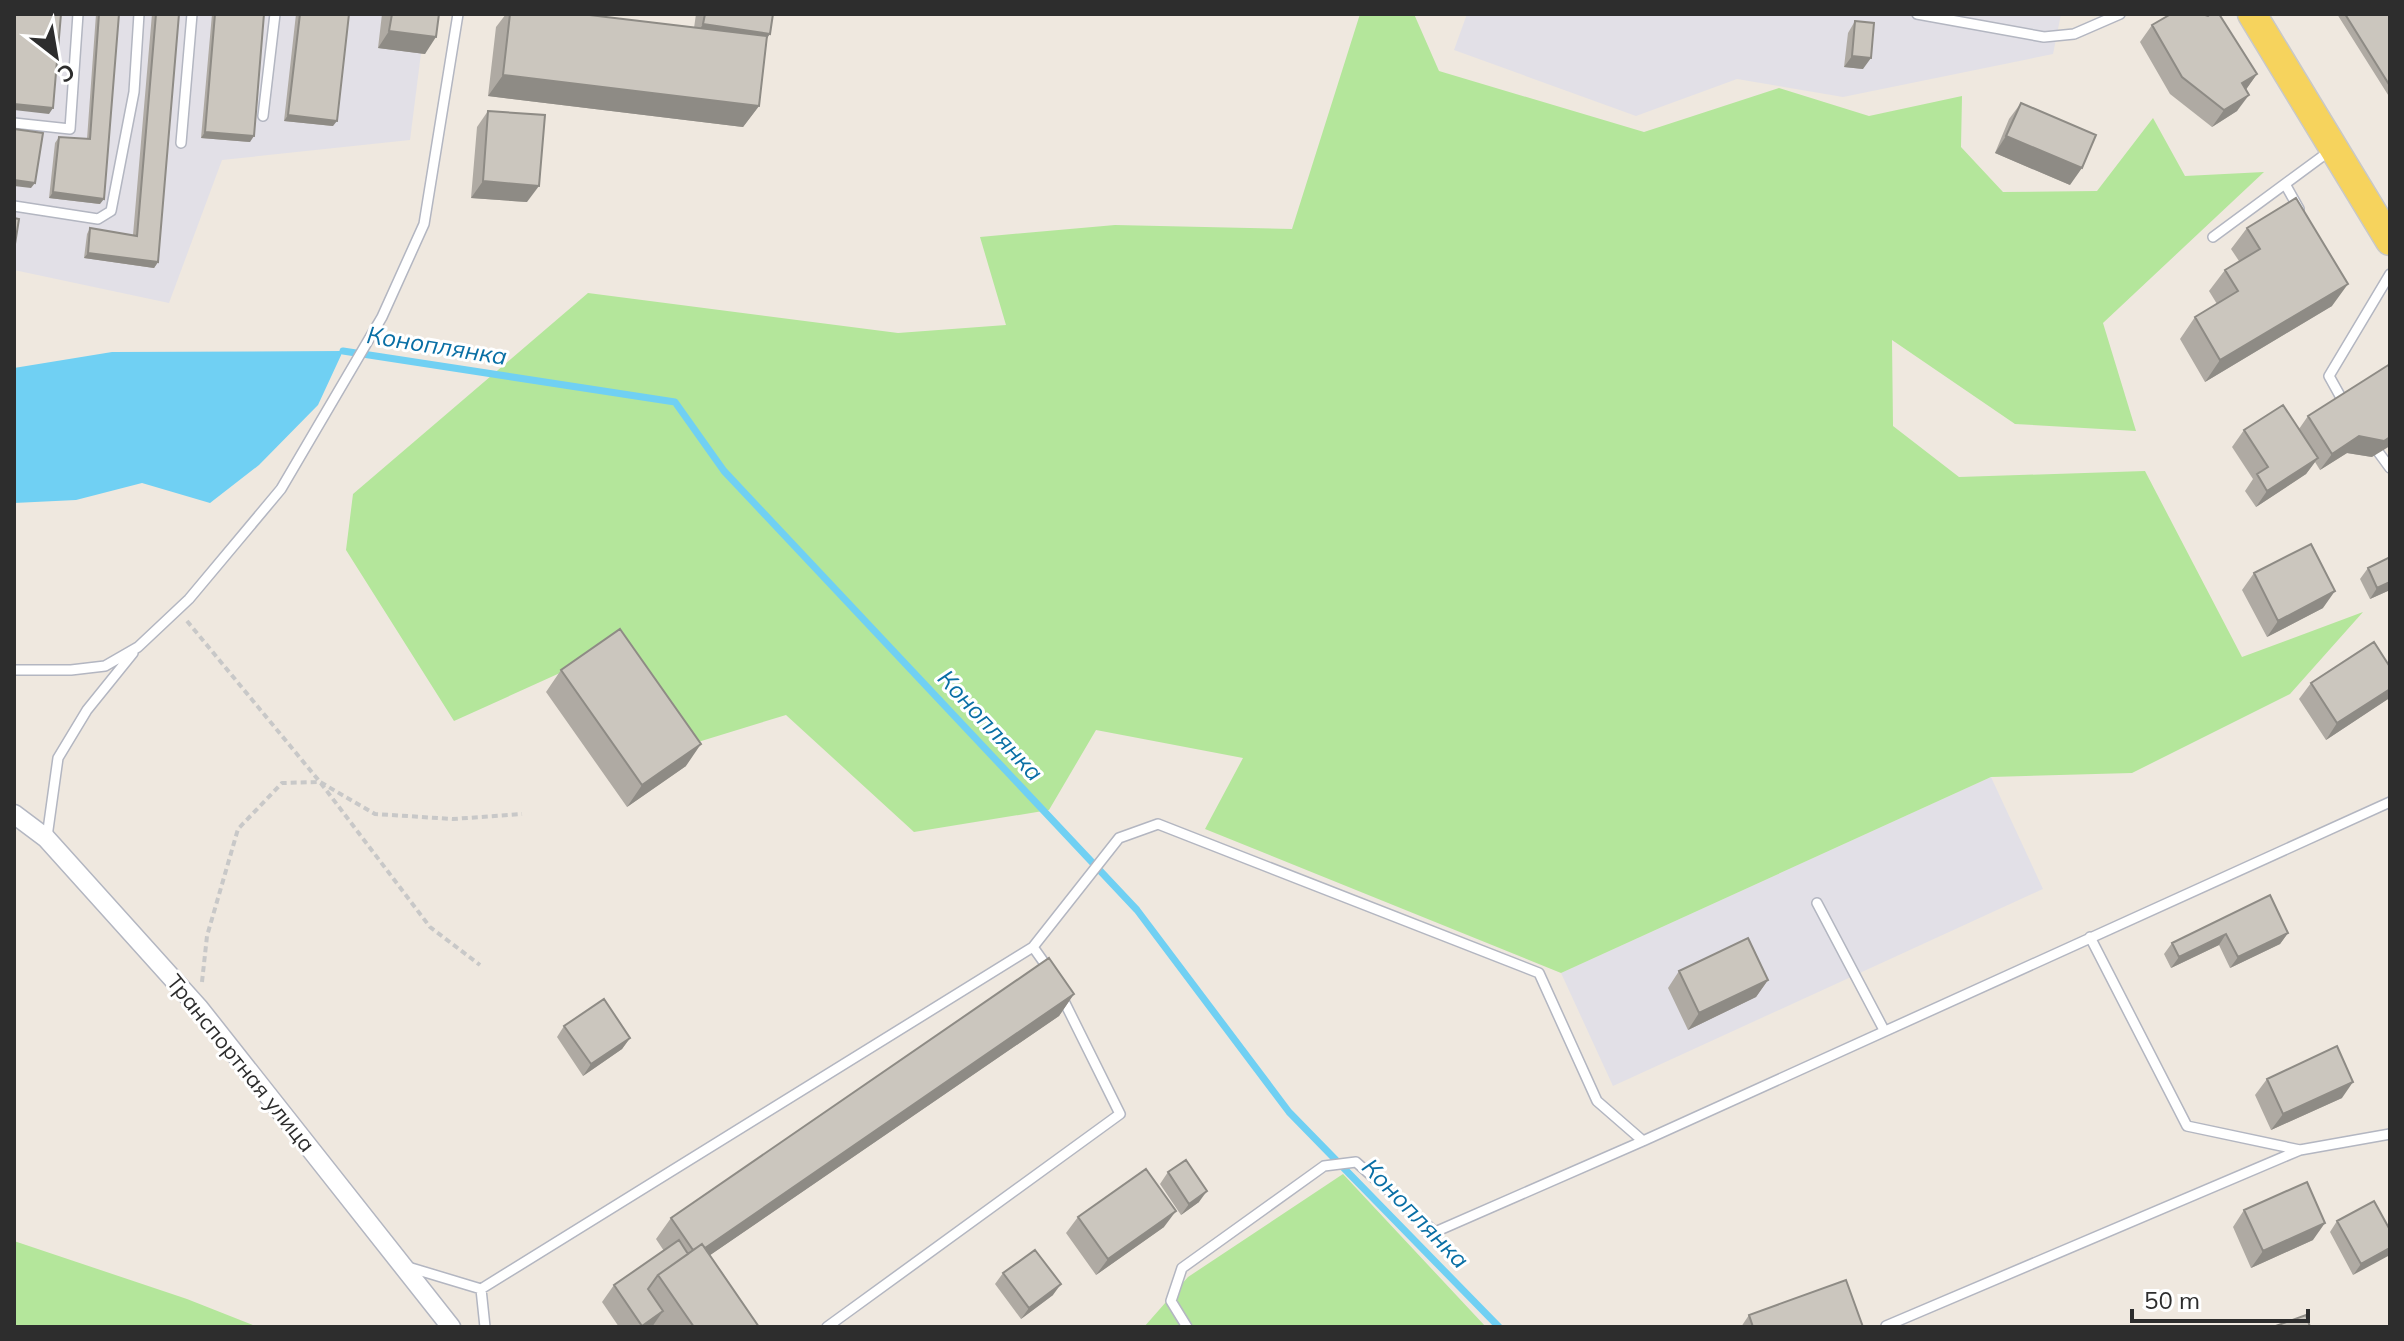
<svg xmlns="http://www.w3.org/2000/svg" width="2404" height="1341" font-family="Mulish,sans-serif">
<rect width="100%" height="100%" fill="#efe8df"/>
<path fill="#e2e0e7" d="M14 14H426L410 140 222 160 169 303 14 270Z
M1467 14H2061L2053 54 1843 97 1737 79 1636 116 1454 50Z
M1991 777 2043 889 1613 1086 1561 973Z"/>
<path fill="#b4e69b" d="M1360 14H1414L1439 71 1644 132 1779 88 1869 116 1962 96 1961 147 2003 192 2097 191 2153 118 2185 176 2264 172 2103 323 2136 431 2015 424 1892 340 1893 426 1959 477 2145 471 2242 657 2363 612 2290 694 2132 773 1991 777 1561 973 1205 829 1243 758 1096 730 1049 810 914 832 786 715 685 746 613 649 454 721 346 550 353 494 588 293 898 333 1006 325 980 237 1115 225 1292 229Z
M1343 1174 1486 1327H1144L1188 1277Z
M14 1241 187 1299 258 1327H14Z"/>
<path fill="#70d0f3" d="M343 351 318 405 259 465 210 503 142 483 76 500 14 503V368L112 352Z"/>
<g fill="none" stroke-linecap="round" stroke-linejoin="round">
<path stroke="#70d0f3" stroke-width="7" d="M343 351 675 402 724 471 1137 910 1289 1112 1499 1327"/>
<g stroke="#b3b6c1" stroke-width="12">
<path id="lane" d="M1917 14 2044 37 2074 34 2120 14
M263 116 275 14
M14 123 70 129 78 14
M181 143 192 14
M2285 184 2299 209
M14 206 98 219 111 211 134 92 139 14
M2213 237 2331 150
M2344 403 2329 376 2390 274
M2379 453 2390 468
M14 670H71L105 666 138 647 189 599 281 489 382 317 424 224 458 14
M47 837 58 758 87 710 133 653
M1817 903 1884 1030
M2090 937 2187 1126 2300 1150
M1033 947 1050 971
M408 1267 481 1289
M1886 1326 2300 1150 2390 1134
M485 1327 481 1289 1033 947 1119 838 1158 824 1539 973 1597 1101 1643 1141 2390 802
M827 1327 1120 1114 1061 995
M1187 1327 1171 1301 1182 1268 1324 1166 1356 1162 1435 1232 1643 1141"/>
</g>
<g stroke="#b3b6c1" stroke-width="21">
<path id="street" d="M14 814 46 838 199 1008 451 1327"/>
</g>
<g stroke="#c8c8c8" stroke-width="31">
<path id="primary" d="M2252 14 2390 241"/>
</g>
<path stroke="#c8c8c8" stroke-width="4" stroke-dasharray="6 4" stroke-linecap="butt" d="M187 621 320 782 430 927 480 965
M202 982 207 936 238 829 282 783 320 782 375 814 453 819 522 814"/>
<use href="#lane" stroke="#fff" stroke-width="9"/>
<use href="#street" stroke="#fff" stroke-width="18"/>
<use href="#primary" stroke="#f6d35d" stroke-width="28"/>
</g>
<path fill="#afaaa3" d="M96 14H119L100 204 49 198 55 143 59 137 87 139Z
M152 14H179L158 262 154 268 84 258 87 234 90 228 133 235Z
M212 14H264L250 142 201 138Z
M296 14H349L333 126 284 121Z
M382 14H439L425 54 378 48Z
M506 14H581L694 28 696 14H773L767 39 759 106 743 127 488 96 496 27Z
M2337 14H2390V98Z
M1855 21 1863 69 1844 67 1848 33Z
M2152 25 2257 74 2246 89 2237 111 2212 127 2170 94 2140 42Z
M2021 103 2070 185 1995 153 2009 119Z
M488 111 527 202 471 198 477 127Z
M2247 228 2332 306 2205 382 2180 339 2195 317 2217 304 2209 291 2225 270 2239 261 2231 249Z
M2308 416 2372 457 2347 453 2320 470 2315 462 2306 474 2256 507 2245 491 2253 479 2232 447 2244 430 2299 429Z
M2390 557V590L2370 599 2360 579 2368 568Z
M2254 573 2323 608 2267 637 2242 590Z
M2390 667V697L2388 699 2326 740 2299 699 2311 683Z
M561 670 686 766 627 807 546 692Z
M2270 895 2288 933 2280 944 2230 968 2219 945 2171 968 2164 954 2172 943Z
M1679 971 1768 980 1756 997 1688 1030 1668 988Z
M1074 994 1059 1016 710 1255 759 1327H619L602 1302 614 1285 664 1251 656 1239 671 1218Z
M564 1026 630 1038 622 1049 583 1076 557 1037Z
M2267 1079 2342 1098 2271 1130 2255 1095Z
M1168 1172 1199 1202 1181 1215 1160 1184Z
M2244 1210 2313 1240 2251 1268 2233 1227Z
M1078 1217 1164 1227 1096 1275 1066 1233Z
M2337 1221 2390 1230 2353 1275 2330 1232Z
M1003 1273 1053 1295 1021 1319 995 1284Z
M1749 1315 1863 1327H1741Z"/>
<path fill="#8e8b85" d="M703 24 770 34 758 51 692 41Z
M389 31 436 37 425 54 378 48Z
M1852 56 1871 58 1863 69 1844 67Z
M2257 74 2245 91 2242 83Z
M503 75 759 106 743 127 488 96Z
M2249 95 2237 111 2212 127 2224 110Z
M14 104 53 108 49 114 14 110Z
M288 115 337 121 333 126 284 121Z
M205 132 254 136 250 142 201 138Z
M2006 136 2082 168 2070 185 1995 153Z
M14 180 35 183 31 188 14 186Z
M483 181 539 186 527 202 471 198Z
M53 192 104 199 100 204 49 198Z
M88 253 158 262 154 268 84 258Z
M2348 284 2332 306 2205 382 2220 360Z
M2359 436 2390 437V446L2372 457 2347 453 2320 470 2332 454Z
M2318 458 2306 474 2256 507 2267 491Z
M2390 582V590L2370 599 2377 588Z
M2335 591 2323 608 2267 637 2278 621Z
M2390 689V697L2388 699 2326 740 2337 723Z
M701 744 686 766 627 807 642 785Z
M2288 933 2280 944 2230 968 2238 957Z
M2226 934 2219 945 2171 968 2179 957Z
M1768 980 1756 997 1688 1030 1699 1013Z
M1074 994 1059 1016 665 1286 696 1254Z
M630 1038 622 1049 583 1076 591 1064Z
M2353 1082 2342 1098 2271 1130 2283 1114Z
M1207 1191 1199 1202 1181 1215 1189 1204Z
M1176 1211 1164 1227 1096 1275 1108 1259Z
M2325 1223 2313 1240 2251 1268 2263 1251Z
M2390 1248V1255L2353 1275 2361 1264Z
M1061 1284 1053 1295 1021 1319 1029 1308Z
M663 1311 652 1327H641L642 1326Z"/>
<path fill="#cbc6be" stroke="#8e8b85" stroke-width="2" d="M14 14H61L53 108 14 104Z
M99 14H119L104 199 53 192 59 137 90 139Z
M156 14H179L158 262 88 253 90 228 137 236Z
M215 14H264L254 136 205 132Z
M300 14H349L337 121 288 115Z
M392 14H439L436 37 389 31Z
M510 14H581L767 36 759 106 503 75Z
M705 14H773L770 34 703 24Z
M2171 14H2202L2208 16 2211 14H2219L2257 74 2242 83 2249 95 2224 110 2182 77 2152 25Z
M2345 14H2390V86Z
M1855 21 1874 23 1871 58 1852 56Z
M2021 103 2096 135 2082 168 2006 136Z
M488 111 545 115 539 186 483 181Z
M14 129 43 133 35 183 14 180Z
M2296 198 2348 284 2220 360 2195 317 2238 291 2225 270 2260 249 2247 228Z
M14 218 19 219 15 244H14Z
M2390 364V437L2384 441 2359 436 2332 454 2308 416Z
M2283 405 2318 458 2267 491 2257 474 2268 467 2244 430Z
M2311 544 2335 591 2278 621 2254 573Z
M2390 557V582L2377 588 2368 568Z
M620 629 701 744 642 785 561 670Z
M2374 642 2390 667V689L2337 723 2311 683Z
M2270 895 2288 933 2238 957 2226 934 2179 957 2172 943Z
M1748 938 1768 980 1699 1013 1679 971Z
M1049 958 1074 994 705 1248 702 1244 693 1250 671 1218Z
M604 999 630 1038 591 1064 564 1026Z
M2337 1046 2353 1082 2283 1114 2267 1079Z
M1186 1160 1207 1191 1189 1204 1168 1172Z
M1146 1169 1176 1211 1108 1259 1078 1217Z
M2307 1182 2325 1223 2263 1251 2244 1210Z
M2374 1201 2390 1230V1248L2361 1264 2337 1221Z
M679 1240 688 1254 658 1275 648 1289 663 1311 642 1326 614 1285Z
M702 1244 759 1327H694L658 1275Z
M1035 1250 1061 1284 1029 1308 1003 1273Z
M1846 1280 1863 1327H1753L1749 1315Z
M2306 1315 2310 1327H2273Z"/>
<g text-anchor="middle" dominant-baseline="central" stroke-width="6" stroke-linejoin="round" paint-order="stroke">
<g font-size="22" fill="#2d2d2d" stroke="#fff">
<text transform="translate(241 1063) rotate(51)">Транспортная улица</text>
</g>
<g font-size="24" font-style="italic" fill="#096fa5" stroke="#fff">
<text transform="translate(437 345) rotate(9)">Коноплянка</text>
<text transform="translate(991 725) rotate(47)">Коноплянка</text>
<text transform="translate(1416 1213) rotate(46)">Коноплянка</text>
</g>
</g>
<rect width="2404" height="1341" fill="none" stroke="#2d2d2d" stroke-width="32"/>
<g transform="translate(56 56) rotate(149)" stroke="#ffffff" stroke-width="6" paint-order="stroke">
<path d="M0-6L14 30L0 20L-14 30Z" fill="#2d2d2d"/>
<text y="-12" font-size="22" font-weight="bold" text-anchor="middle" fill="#2d2d2d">С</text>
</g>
<path d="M2132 1309v12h176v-12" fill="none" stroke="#2d2d2d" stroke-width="4"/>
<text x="2144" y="1309" font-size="24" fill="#2d2d2d" stroke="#ffffff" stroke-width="6" paint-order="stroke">50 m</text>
</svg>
